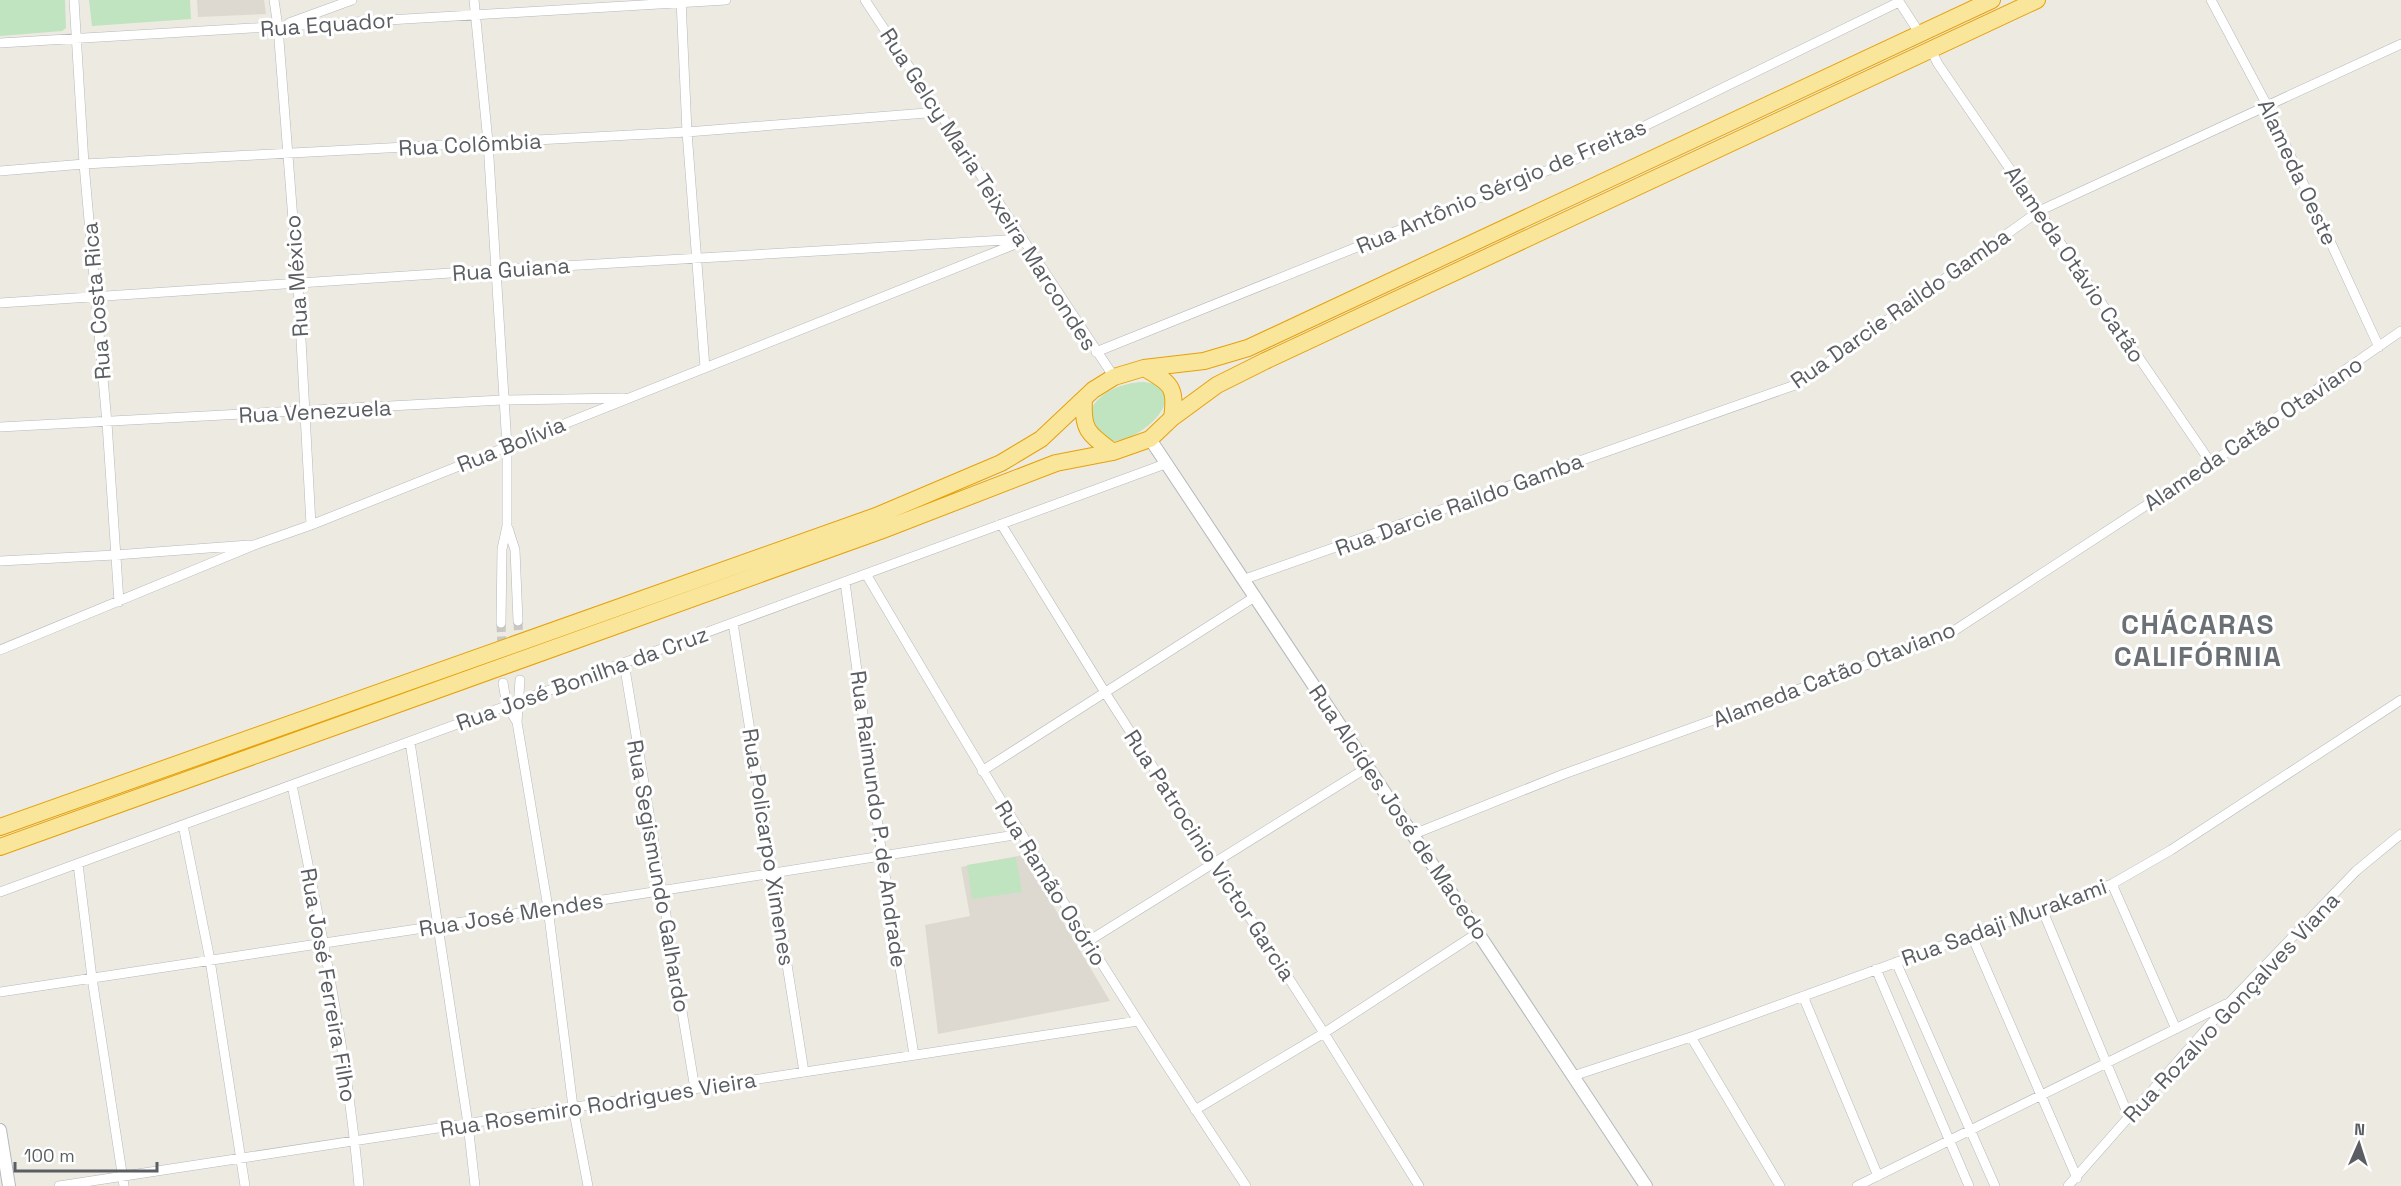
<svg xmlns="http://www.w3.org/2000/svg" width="2401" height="1186" font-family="'Space Grotesk',sans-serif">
<rect width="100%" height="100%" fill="#edeae2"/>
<path fill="#ddd9d0" d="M197 0H264L266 14 198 17Z
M1023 855 1110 1001 938 1034 925 925 970 916 961 867Z"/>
<path fill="#bfe4bf" d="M0 0H65L66 28 62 31 0 36Z
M89 0H190L191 19 92 26Z
M1143 382C1197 387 1143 443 1111 441 1106 440 1098 436 1093 434L1090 411C1100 391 1122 383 1143 382Z
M1016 857 1022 892 972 899 967 865Z"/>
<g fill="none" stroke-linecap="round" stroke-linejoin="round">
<path stroke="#c8c7c2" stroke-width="9" stroke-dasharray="9 4.5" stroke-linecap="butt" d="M518 621 519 645
M501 623 502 650"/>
<g stroke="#b5b8bc" stroke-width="10">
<path id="minor" d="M74 0 84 164 107 423 119 602
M274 0 278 27 298 284 311 525
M474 0 488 142 507 446V526L502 549 501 623
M681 0 687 132 705 368
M865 0 1114 377
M1898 0 1920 34
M2211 0 2268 107 2379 347
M289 23 352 0
M0 43 726 0
M1931 50 1938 64 2211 463
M0 171 84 164 687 132 939 112
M0 303 496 270 1022 239
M1096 352 1581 157 1899 2
M0 427 502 400 624 398
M1001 524 1106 694 1324 1033 1419 1186
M508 528 515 550 518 621
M0 561 115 555 249 545
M866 574C988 781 1112 986 1246 1186
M1245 579 1798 384 2039 211 2401 44
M845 582 882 856 914 1055
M733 623 804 1072
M0 650 257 544 311 525 1023 241
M624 663 695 1089
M520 680 517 722 548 908 573 1107 588 1186
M503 683 507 706 517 722
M410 742 468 1124 475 1186
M982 771 1256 596
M292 785C319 918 347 1051 359 1186
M183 825 210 960 245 1186
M1414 834 1564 774 1946 636 2211 463 2401 331
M78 864 92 978 124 1186
M2112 884 2176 1029
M0 892 1165 464
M2042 909 2129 1117
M1971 934 2077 1178
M1087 942 1368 767
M1896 962 1995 1186
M1876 969 1969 1186
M0 992 437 926 1021 834
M1803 996 1878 1176
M1691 1037 1780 1186
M1573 1076 1691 1037 2112 884 2171 850 2401 700
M1195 1110 1324 1033 1479 932
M59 1186 1138 1021
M1857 1186 2226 1004
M2068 1186 2230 1002 2356 871 2401 834"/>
</g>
<g stroke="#b5b8bc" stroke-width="14">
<path id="tertiary" d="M1150 439 1646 1186
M0 1130 9 1186"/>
</g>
<g stroke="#e6a108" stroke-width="18">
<path id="trunk" d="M1144 368C1170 383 1177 386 1172 418
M1084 400C1082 431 1089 434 1113 452
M0 827 876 516 1001 463 1041 439 1093 390 1114 377 1144 368 1204 361 1248 348 1992 0
M0 847 880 531 1056 463 1113 452 1150 439 1172 418 1217 385 1265 361 2037 0"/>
</g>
<use href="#minor" stroke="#fff" stroke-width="9"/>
<use href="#tertiary" stroke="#fff" stroke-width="12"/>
<use href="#trunk" stroke="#fae69a" stroke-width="16"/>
</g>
<g text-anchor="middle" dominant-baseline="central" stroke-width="6" stroke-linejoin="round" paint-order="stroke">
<g font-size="22" fill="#5a5e62" stroke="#fff">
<text transform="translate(327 24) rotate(-4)">Rua Equador</text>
<text transform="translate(470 144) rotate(-3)">Rua Colômbia</text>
<text transform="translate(2298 172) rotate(65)">Alameda Oeste</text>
<text transform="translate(1501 186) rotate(-23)">Rua Antônio Sérgio de Freitas</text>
<text transform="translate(989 189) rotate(57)">Rua Gelcy Maria Teixeira Marcondes</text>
<text transform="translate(2075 264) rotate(56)">Alameda Otávio Catão</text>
<text transform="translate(511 269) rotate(-4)">Rua Guiana</text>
<text transform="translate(296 276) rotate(-94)">Rua México</text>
<text transform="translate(96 301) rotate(-95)">Rua Costa Rica</text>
<text transform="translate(1900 308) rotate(-35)">Rua Darcie Raildo Gamba</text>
<text transform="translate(315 411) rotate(-3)">Rua Venezuela</text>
<text transform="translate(2253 433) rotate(-34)">Alameda Catão Otaviano</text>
<text transform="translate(511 444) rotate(-22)">Rua Bolívia</text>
<text transform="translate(1459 504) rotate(-20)">Rua Darcie Raildo Gamba</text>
<text transform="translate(1834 674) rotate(-21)">Alameda Catão Otaviano</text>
<text transform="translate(582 678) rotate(-20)">Rua José Bonilha da Cruz</text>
<text transform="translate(1399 812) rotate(56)">Rua Alcídes José de Macedo</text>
<text transform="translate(879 819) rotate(82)">Rua Raimundo P. de Andrade</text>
<text transform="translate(769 847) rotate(81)">Rua Policarpo Ximenes</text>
<text transform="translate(1210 855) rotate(57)">Rua Patrocinio Victor Garcia</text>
<text transform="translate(659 876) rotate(80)">Rua Segismundo Galhardo</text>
<text transform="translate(1051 883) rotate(58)">Rua Ramão Osório</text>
<text transform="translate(511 914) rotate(-9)">Rua José Mendes</text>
<text transform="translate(2004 922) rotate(-20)">Rua Sadaji Murakami</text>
<text transform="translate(329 985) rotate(80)">Rua José Ferreira Filho</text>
<text transform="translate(2231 1007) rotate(-47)">Rua Rozalvo Gonçalves Viana</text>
<text transform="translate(598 1104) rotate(-9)">Rua Rosemiro Rodrigues Vieira</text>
</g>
<g font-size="28" font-weight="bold" letter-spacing="1.5" fill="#6b7074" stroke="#fff">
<text x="2198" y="624">CHÁCARAS<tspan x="2198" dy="32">CALIFÓRNIA</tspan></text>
</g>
</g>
<g transform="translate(2359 1144) rotate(3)" stroke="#ffffff" stroke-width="4.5" paint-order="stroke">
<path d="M0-4.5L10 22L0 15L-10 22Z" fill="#5a5e62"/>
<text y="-9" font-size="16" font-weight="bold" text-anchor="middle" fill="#5a5e62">N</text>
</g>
<path d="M15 1162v9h142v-9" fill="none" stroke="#5a5e62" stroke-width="3"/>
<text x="24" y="1162" font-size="18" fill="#5a5e62" stroke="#ffffff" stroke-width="4.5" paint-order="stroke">100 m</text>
</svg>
